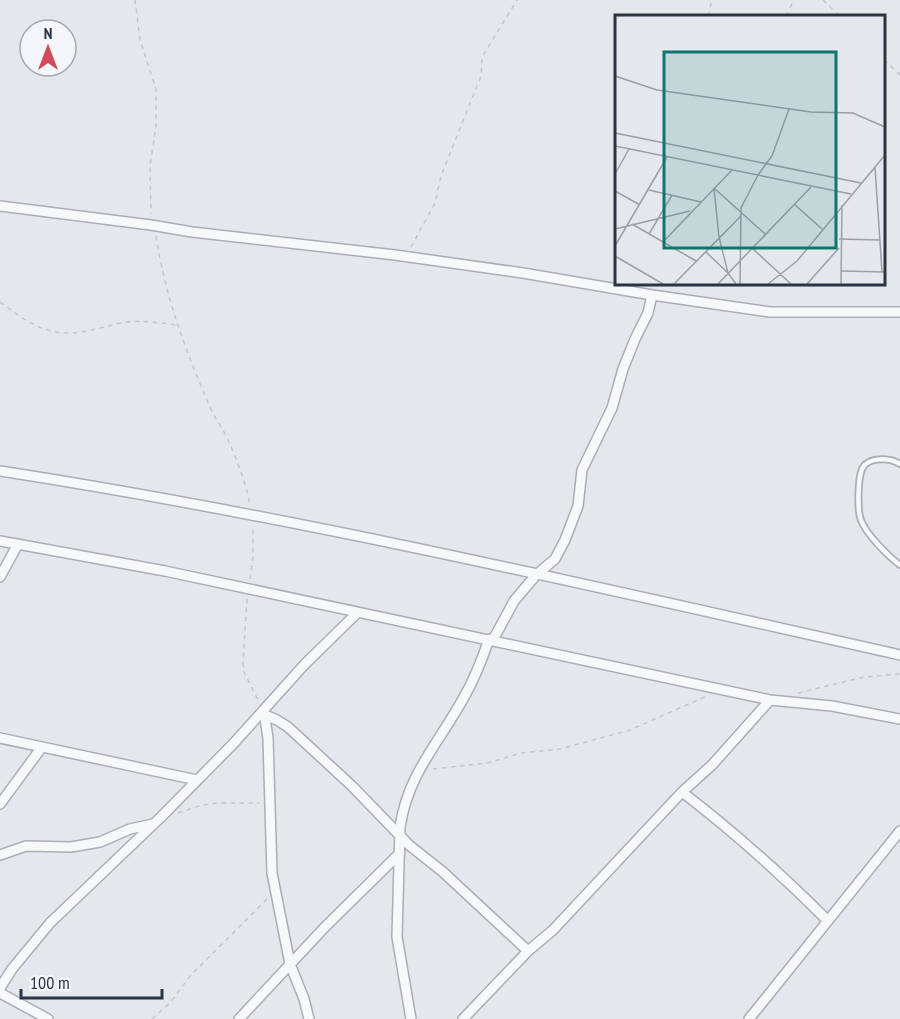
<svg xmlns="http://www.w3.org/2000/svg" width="900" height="1019" font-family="'PT Sans Narrow',sans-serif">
<rect width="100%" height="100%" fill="#e4e7ec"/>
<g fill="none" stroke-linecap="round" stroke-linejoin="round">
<g stroke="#a9aeb7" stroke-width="8">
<path id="service" d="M900 464C890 458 868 456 862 469 858 479 857 510 861 520 866 534 888 556 900 565"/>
</g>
<g stroke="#a9aeb7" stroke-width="12">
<path id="minor" d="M0 206 151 225 192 232 395 255 523 273 652 295 770 312H900
M0 471C303 518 601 588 900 655
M0 541 165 571 770 700 832 706 900 719
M0 577 18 544
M493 640 514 601 536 575 555 559 565 540 578 506 582 470 612 408 623 369 635 339 648 313 652 295
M264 712 268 738 272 873 290 964 304 999 309 1019
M265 715 277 720 288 727 352 786 409 845 443 872 528 951
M0 738 197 780
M682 792C733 831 781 874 827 920
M0 804 42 747
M0 855 26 846 71 847 100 842 130 829 153 824
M0 988 12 969 50 923 160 818 233 744 304 665 357 613
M0 993 48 1019
M239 1019 325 927 400 853
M411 1019 397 937 400 827C408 774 438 744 463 699 474 680 482 660 489 639
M463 1019 528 951 553 930 682 792 712 765 770 700
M749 1019 900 831"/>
</g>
<path stroke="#c2c5cb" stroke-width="1.5" stroke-dasharray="4.5 4.5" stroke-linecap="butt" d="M135 0 140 40 156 89V126L150 166 151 214
M823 0 840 16
M708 16 712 0
M786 16 794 0
M884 60 900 75
M156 236C165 296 186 352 210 407 215 419 223 428 228 440 237 460 246 483 250 505
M411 247 435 203 441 176 481 76 482 57 517 0
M0 302C15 313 30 325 48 330 75 339 101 326 126 322 143 320 161 323 178 325
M250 579 253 557V525
M247 599 243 663 244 672 259 702
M798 693 864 677 900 674
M433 769 488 763 521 753 560 749 630 730 707 696
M178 813 202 805 217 803H259
M152 1019 170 1003 190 976 268 898"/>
<use href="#service" stroke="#f7f8fa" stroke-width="4.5"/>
<use href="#minor" stroke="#f7f8fa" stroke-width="9"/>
</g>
<g transform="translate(615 15)">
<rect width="270" height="270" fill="#e4e7ec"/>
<path fill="none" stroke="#9a9fa9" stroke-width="1.5" d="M0 61 42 75 196 97 238 98 270 112M0 118 246 168M0 131 236 179M260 152 267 257M0 159 14 134M143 160 157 141 174 94M99 173 104 222 113 258 121 269M100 174 150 219M34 175 86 187M0 176 25 190M179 189 207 214M17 209 81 246M0 214 75 196M34 219 57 180M224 224 265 225M48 227 117 155M0 231 52 142M137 233 176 269M91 237 113 258M0 241 48 269M227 256 270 257M59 269 126 201M103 269 196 172M125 269 126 193 143 160M153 269 182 246 270 140M192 269 224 233M226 269 227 190"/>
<path fill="#0f766e" fill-opacity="0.15" stroke="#0f766e" stroke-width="3" d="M49 37H221V233H49Z"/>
<rect width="270" height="270" fill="none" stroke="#2b3445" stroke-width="3"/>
</g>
<g transform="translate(48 48)"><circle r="28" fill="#f4f6f9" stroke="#a4a8b1" stroke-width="1.5"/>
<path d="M0-4.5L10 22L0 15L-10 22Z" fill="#d1495b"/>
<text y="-9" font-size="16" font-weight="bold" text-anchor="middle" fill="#2b3445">N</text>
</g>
<path d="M21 989v9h141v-9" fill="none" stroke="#2b3445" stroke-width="3"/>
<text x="30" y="989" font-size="18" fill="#2b3445" stroke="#f4f6f9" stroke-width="4.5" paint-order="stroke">100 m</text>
</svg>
